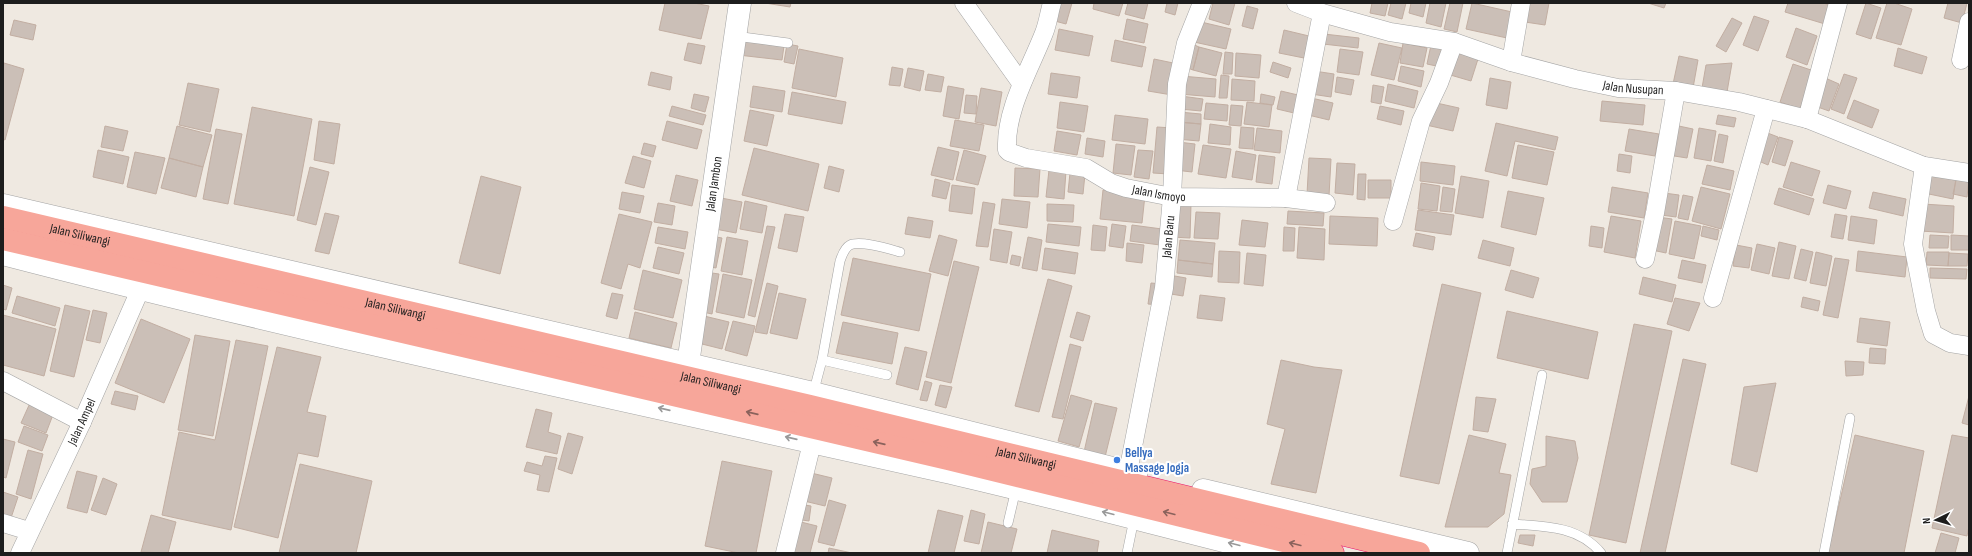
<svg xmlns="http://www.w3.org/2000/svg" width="1972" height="556" font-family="'Sofia Sans Condensed',sans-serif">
<rect width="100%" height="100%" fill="#efe9e1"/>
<path fill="#cbbfb7" stroke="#c2aea2" d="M665 3H694L709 6 701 39 659 30Z
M765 3H791L790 7Z
M1056 3H1072L1066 24 1051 20Z
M1094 3H1123L1119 16 1093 9Z
M1128 3H1148L1144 19 1125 14Z
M1167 3H1178L1175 15 1165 12Z
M1213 3H1235L1229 25 1209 19Z
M1372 3H1388L1385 16 1370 13Z
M1391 3H1406L1402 19 1388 15Z
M1411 3H1426L1423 17 1409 13Z
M1430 3H1446L1441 27 1426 23Z
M1450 3H1463L1457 32 1444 29Z
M1472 3 1512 12 1507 38 1466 29Z
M1528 3H1549L1545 25 1525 22Z
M1648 3H1666L1664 8Z
M1788 3H1823L1830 5 1825 24 1785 12Z
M1866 3 1881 8 1871 39 1856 34Z
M1887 3H1894L1912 9 1901 45 1876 38Z
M1948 3H1967L1962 23 1944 18Z
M1247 6 1258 9 1253 29 1242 26Z
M1754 16 1769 21 1758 51 1743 45Z
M1732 18 1742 23 1726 52 1716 46Z
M1127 19 1148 24 1144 43 1123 39Z
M14 20 36 25 33 40 10 35Z
M1201 22 1231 29 1226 49 1194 42Z
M1796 28 1817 36 1807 65 1786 57Z
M1059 29 1093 36 1089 56 1055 50Z
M1284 30 1309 36 1304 58 1279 53Z
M1324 34 1359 38 1358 48 1323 44Z
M740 40 784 46 782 60 738 55Z
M1115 40 1146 47 1142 67 1111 61Z
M688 43 705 46 701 64 684 60Z
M1190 43 1199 47 1193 70 1185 67Z
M1379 43 1402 48 1394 80 1371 75Z
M1403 43 1427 48 1423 67 1400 63Z
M787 44 798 46 794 64 784 62Z
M1431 45 1445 48 1441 67 1427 64Z
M1199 47 1222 53 1216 76 1193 70Z
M1898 48 1927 57 1922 74 1894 66Z
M799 49 843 58 836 97 792 88Z
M1340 49 1363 52 1359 75 1337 72Z
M1453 51 1478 59 1471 81 1447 74Z
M1225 52 1233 53 1232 74H1223Z
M1236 53 1261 55 1259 78 1235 76Z
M1679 56 1698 60 1693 88 1673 84Z
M1154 59 1178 64 1172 95 1148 91Z
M1273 62 1291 68 1288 78 1270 72Z
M4 63 24 69 5 140 3 139V69Z
M1732 63 1727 92 1702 88 1706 65Z
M1793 64 1814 71 1800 109 1780 102Z
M1401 66 1424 71 1421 87 1398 81Z
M892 67 903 69 900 86 889 85Z
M908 68 924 71 920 91 904 87Z
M1314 71 1334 74 1331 97 1311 94Z
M651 72 672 77 670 90 648 85Z
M1051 73 1080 77 1077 98 1048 94Z
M928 74 944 77 941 92 925 90Z
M1844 74 1857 78 1844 114 1831 109Z
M1221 75 1229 76 1227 98H1219Z
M1181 76 1216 79 1215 97 1179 94Z
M1337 77 1354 80 1351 95 1335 92Z
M1823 77 1839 84 1829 111 1812 105Z
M1490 78 1511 82 1507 109 1486 105Z
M1232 79 1255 81 1254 101 1231 100Z
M188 83 219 89 210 132 179 125Z
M1388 84 1418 91 1414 108 1385 101Z
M1373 85 1384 87 1381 104 1371 102Z
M753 86 785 91 782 112 750 107Z
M948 86 964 89 959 119 943 116Z
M981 88 1002 92 996 126 975 122Z
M1281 91 1298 95 1294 113 1277 109Z
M792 92 846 102 842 124 788 114Z
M694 94 709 97 705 112 691 108Z
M1261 94 1275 97 1273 105 1260 103Z
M966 95 977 96 976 114 964 113Z
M1181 96 1203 99 1201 111 1180 109Z
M1307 97 1333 103 1329 120 1304 114Z
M1854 100 1879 110 1872 128 1847 118Z
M1602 101 1645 105 1643 125 1600 121Z
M1060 102 1088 106 1084 132 1057 128Z
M1247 102 1272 105 1269 127 1244 124Z
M1432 102 1459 108 1453 131 1426 125Z
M1206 103 1228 105 1227 121 1204 119Z
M1231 105 1243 106 1241 126 1229 125Z
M672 106 706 115 703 125 669 116Z
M1380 106 1404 111 1401 125 1377 119Z
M252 107 312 119 294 216 234 204Z
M750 110 774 115 767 146 744 141Z
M1179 112 1201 114V124L1178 122Z
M1115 115 1148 119 1145 144 1112 140Z
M1718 115 1736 118 1734 127 1716 124Z
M955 120 984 125 979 151 950 146Z
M319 121 340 124 334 164 314 160Z
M667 121 702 130 697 149 662 140Z
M1178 122 1201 124 1199 141 1176 139Z
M1496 123 1558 137 1555 150 1515 141 1507 176 1485 171Z
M1210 124 1231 127 1230 145 1208 143Z
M1674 125 1693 129 1687 158 1668 155Z
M105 126 128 131 123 151 101 147Z
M177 126 212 135 203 167 169 158Z
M1157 127 1173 128 1169 174 1153 173Z
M1241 127 1254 128 1253 149 1239 148Z
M1257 128 1282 131 1280 153 1254 150Z
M1699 128 1716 131 1711 161 1694 158Z
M216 129 242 134 228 204 203 199Z
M1629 129 1659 134 1655 156 1625 151Z
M1057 131 1081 135 1077 155 1054 151Z
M1765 132 1778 137 1768 165 1754 159Z
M1719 134 1728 136 1723 163 1714 161Z
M1779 137 1793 141 1785 166 1772 162Z
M1087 138 1105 141 1103 157 1085 154Z
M1178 142 1195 144 1192 172 1175 170Z
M644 143 656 146 653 157 641 154Z
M1116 144 1135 146 1131 175 1113 173Z
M1203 145 1231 149 1226 178 1198 174Z
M1518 145 1554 152 1547 185 1512 178Z
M938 147 959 152 953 180 931 175Z
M754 148 819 164 808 211 742 195Z
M98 150 129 157 123 184 93 177Z
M964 150 986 156 978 185 956 180Z
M1138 150 1153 151 1149 179 1134 177Z
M1236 151 1256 155 1252 180 1232 177Z
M135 152 165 158 156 194 127 187Z
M1619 154 1632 156 1630 173 1617 171Z
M1259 155 1275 157 1272 184 1256 182Z
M633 156 651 161 644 188 625 183Z
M169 158 203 167 196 197 161 188Z
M1309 158 1331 159 1329 196 1307 194Z
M1421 162 1455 166 1453 185 1420 181Z
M1791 162 1820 171 1812 196 1783 187Z
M1337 163 1355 164 1353 195 1335 193Z
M1707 165 1734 171 1730 190 1702 184Z
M829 166 844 170 839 192 824 188Z
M310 167 329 172 316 225 297 220Z
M1015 168 1040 169 1038 197 1014 196Z
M1049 170 1066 171 1064 199 1046 197Z
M1070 173 1085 174 1083 194 1068 192Z
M1928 173 1956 178 1953 199 1924 193Z
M1358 174H1366L1365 200 1357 199Z
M676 175 698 180 692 206 670 201Z
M481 176 521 187 500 274 459 263Z
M1461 176 1489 181 1483 218 1455 213Z
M1957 176 1969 179 1967 197 1953 194Z
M935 179 950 183 946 199 932 196Z
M1368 180H1391V198H1368Z
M1421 183 1440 186 1437 211 1418 209Z
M952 185 975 188 972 214 949 211Z
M1828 185 1851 191 1846 209 1823 203Z
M1443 187 1455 189 1452 212 1440 211Z
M1612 187 1648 193 1644 218 1608 212Z
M1701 187 1730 194 1721 229 1692 221Z
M1779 188 1814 199 1809 215 1774 204Z
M1103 190 1145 195 1142 223 1100 219Z
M1508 191 1544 198 1536 235 1501 227Z
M622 192 644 196 640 213 619 209Z
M1873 192 1906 199 1903 216 1869 208Z
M1664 193 1679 195 1676 217 1661 215Z
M1683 195 1693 197 1688 220 1678 218Z
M716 197 742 202 736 233 710 228Z
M1002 199 1030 202 1027 228 999 224Z
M745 201 767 206 762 233 740 229Z
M983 202 995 204 988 247 976 246Z
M658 203 675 206 672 225 654 222Z
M1047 204 1074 205 1073 222 1047 221Z
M1172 204H1191L1190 238 1171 237Z
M1923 204 1954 206 1953 233 1920 231Z
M1418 210 1454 215 1451 235 1415 230Z
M1288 211 1324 213 1323 226 1287 224Z
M1196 212 1220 213 1218 239 1194 238Z
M325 213 339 216 329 254 315 251Z
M619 214 652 222 640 268 628 264 621 289 601 283Z
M785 214 804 217 797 252 778 248Z
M1835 214 1847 216 1843 239 1831 237Z
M1330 216 1378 218 1377 246 1329 244Z
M1611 216 1641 221 1635 258 1604 252Z
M1851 216 1877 220 1874 244 1848 240Z
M908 217 933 221 930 238 905 234Z
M1658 217 1672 219 1666 253 1652 250Z
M1242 220 1268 223 1265 247 1239 245Z
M1675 221 1701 226 1694 259 1669 254Z
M1048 224 1081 227 1079 246 1046 242Z
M1112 224 1126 226 1123 248 1109 246Z
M1093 225 1107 227 1105 251 1091 250Z
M1132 225 1162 229 1160 245 1130 241Z
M767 226 775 227 755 317 748 315Z
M1591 226 1604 228 1602 248 1589 246Z
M1703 226 1719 230 1717 240 1701 236Z
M658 227 688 232 685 249 655 243Z
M1284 227 1295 228 1294 251H1283Z
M1299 227 1325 229 1324 260 1297 258Z
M994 229 1012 232 1007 263 990 260Z
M1416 233 1435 237 1433 250 1413 246Z
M939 235 957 240 948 276 929 271Z
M1930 235 1949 236 1948 248H1929Z
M1951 235 1969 236V250H1951Z
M711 236 722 238 716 268 706 266Z
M727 237 748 241 742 275 721 271Z
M1028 237 1042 240 1037 271 1022 268Z
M1180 240 1215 243 1213 264 1178 260Z
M1483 240 1514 248 1510 266 1478 258Z
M1779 242 1796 246 1789 279 1772 276Z
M1127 243 1144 245 1142 263 1126 261Z
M1757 244 1775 248 1769 274 1751 270Z
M1736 245 1752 248 1749 268 1733 266Z
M658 247 684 253 679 274 653 268Z
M1045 248 1078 253 1075 274 1042 269Z
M1801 249 1813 252 1806 281 1794 278Z
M1219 251 1240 252 1239 283 1218 282Z
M1858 251 1907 257 1905 277 1856 271Z
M1816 252 1832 256 1826 286 1810 283Z
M1927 252H1949L1948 266 1926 265Z
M1247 253 1266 255 1263 286 1244 284Z
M1949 253 1968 254 1967 266H1948Z
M1012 255 1021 257 1019 266 1010 264Z
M853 258 931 274 919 331 841 315Z
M1835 258 1849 260 1838 318 1823 315Z
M1178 260 1213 264 1212 277 1177 273Z
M1682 260 1706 265 1702 283 1678 278Z
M954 261 979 267 951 383 926 377Z
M1930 268 1967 269 1966 279 1930 278Z
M643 270 682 280 673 318 634 309Z
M1511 270 1539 278 1533 298 1505 290Z
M705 272 719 274 712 314 698 311Z
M723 274 752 280 744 318 716 312Z
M1169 275 1186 278 1183 296 1165 293Z
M1643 277 1676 285 1672 302 1639 294Z
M1048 279 1072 286 1039 412 1015 406Z
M767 283 778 286 767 334 755 332Z
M1151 283 1162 284 1159 305 1148 304Z
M1442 284 1481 293 1439 484 1400 476Z
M3 285 12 288 6 310 3 309Z
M612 293 623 295 617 319 606 316Z
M779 293 806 299 797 339 770 333Z
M1200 295 1225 298 1222 321 1197 318Z
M17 296 60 308 55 326 12 313Z
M1803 297 1820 301 1818 311 1801 307Z
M1675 298 1700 303 1689 331 1667 324Z
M65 305 90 311 74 377 50 371Z
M93 310 107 313 100 343 86 340Z
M1507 311 1598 332 1588 379 1497 358Z
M635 312 677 323 671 348 629 338Z
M1077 312 1090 316 1083 341 1070 337Z
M3 315 56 329 44 376 3 365Z
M700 315 729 322 722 349 694 342Z
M1860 318 1890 322 1887 346 1857 342Z
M141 319 190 339 164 403 115 383Z
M733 321 755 326 747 356 725 350Z
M843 322 898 333 892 364 836 353Z
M1634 324 1672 331 1626 543 1589 535Z
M195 335 230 341 213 436 178 430Z
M236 340 268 346 231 530 162 515 179 432 215 440Z
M1070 344 1081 347 1063 419 1052 417Z
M277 347 321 357 307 412 326 416 318 457 298 453 278 538 234 527Z
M905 347 927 352 918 390 896 384Z
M1870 348 1886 349 1885 364 1869 363Z
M1683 359 1706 364 1665 553H1640Z
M1281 360 1314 367 1342 370 1316 493 1271 484 1285 429 1267 424Z
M1845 361 1864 362 1863 375 1846 376Z
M925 381 932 383 927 401 920 400Z
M1776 383 1757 472 1731 464 1744 387Z
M940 385 952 387 946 408 935 405Z
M115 391 138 396 135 410 111 404Z
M1071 395 1092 401 1079 447 1058 441Z
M1969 396V425L1962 423Z
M1476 397 1496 399 1488 432 1473 430Z
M30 403 54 412 46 433 21 423Z
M1095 403 1117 408 1105 457 1084 452Z
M536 409 552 413 548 432 561 436 557 454 526 447Z
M24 426 48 435 42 451 18 442Z
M568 433 583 437 572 474 558 469Z
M1469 435 1506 444 1499 473 1511 475 1504 514 1488 527H1445Z
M1855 435 1924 451 1904 553H1828Z
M1952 435 1969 438V526L1967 536 1932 528Z
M1546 436 1575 441 1578 458 1567 502H1542L1530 484 1532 469 1546 466Z
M3 439 15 442 6 478 3 477Z
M28 450 43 454 31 499 16 494Z
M545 456 557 458 549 492 537 490 540 475 524 471 527 462 542 466Z
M722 461 772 471 756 553H739L705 546Z
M300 464 372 481 356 553H279Z
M77 471 97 476 87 513 67 508Z
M807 472 832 478 825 506 800 500Z
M103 478 117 484 106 515 91 510Z
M3 492 18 497 11 518 3 515Z
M829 500 846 505 834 546 818 542Z
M798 504 811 506 809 521 795 519Z
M938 510 963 516 954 553H928Z
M971 510 985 514 979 544 964 541Z
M151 515 176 522 168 553 141 552Z
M797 521 817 526 810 553H790Z
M988 522 1017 529 1011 553H981Z
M1052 530 1099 541 1097 553H1047Z
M1941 533 1959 538 1955 553H1935Z
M1520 535H1535L1533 546 1518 543Z
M829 548 852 553H828Z"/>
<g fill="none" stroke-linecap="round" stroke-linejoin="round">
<g stroke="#a4a4a4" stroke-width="10">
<path id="service" d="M735 36 788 43
M822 360 887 375
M813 394 822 360 840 261C842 256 844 248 850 245 860 240 889 249 900 252
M1008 523 1016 489
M1512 524C1544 526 1579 526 1601 553
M1127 553 1134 519
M1507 553 1542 375
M1824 553 1850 418"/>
</g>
<g stroke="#a4a4a4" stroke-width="19">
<g id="minor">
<path d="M964 3 1021 83"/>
<path id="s1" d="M1052 3C1049 13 1048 23 1044 33 1030 69 1005 110 1007 150L1009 152 1026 158 1086 168 1111 183 1126 188 1172 197 1286 198 1322 13"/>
<path id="s2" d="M1296 3 1322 13 1390 32 1454 42 1511 62 1575 79 1618 88 1676 91 1739 102 1807 119 1924 166 1969 173"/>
<path d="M1961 60 1969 22"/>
<path d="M1511 62 1521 3"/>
<path d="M1807 119 1838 3"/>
<path d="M1924 166 1913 244 1926 311 1933 334 1950 343 1969 346"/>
<path d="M1286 198 1326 203"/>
<path d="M1393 221 1421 121 1439 83 1454 42"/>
<path d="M1645 259 1655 213 1676 91"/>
<path d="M1713 298 1766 109"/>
<path d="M3 381 82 422"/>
<path id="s3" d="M1128 472 1164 288 1172 197 1177 84 1186 43 1202 3"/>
<path d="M3 523 29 531"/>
<path id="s4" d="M20 553 82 422 140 290"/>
<path d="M785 553 812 443"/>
</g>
</g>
<g stroke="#a4a4a4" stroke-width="23">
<g id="tertiary">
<path d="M3 205 813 393 1136 474"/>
<path d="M3 254C314 335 628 401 942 471 1052 496 1162 526 1272 553"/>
<path id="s5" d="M688 364 740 3"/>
<path d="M1203 490 1468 553"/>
</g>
</g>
<g stroke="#e8136c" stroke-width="23">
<g id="trunk">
<path id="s6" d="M3 217 810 406 1419 553"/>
<path d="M3 239 948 459 1333 553"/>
</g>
</g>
<use href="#service" stroke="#fff" stroke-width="9"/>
<use href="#minor" stroke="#fff" stroke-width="18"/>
<use href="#tertiary" stroke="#fff" stroke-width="22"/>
<use href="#trunk" stroke="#f7a69a" stroke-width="22"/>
</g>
<defs><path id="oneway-shaft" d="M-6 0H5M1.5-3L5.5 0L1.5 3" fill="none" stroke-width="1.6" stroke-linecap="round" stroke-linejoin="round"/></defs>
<g stroke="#999">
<use href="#oneway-shaft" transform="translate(664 409) rotate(-167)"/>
<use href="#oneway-shaft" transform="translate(791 438) rotate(-167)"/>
<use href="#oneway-shaft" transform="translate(1108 513) rotate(-166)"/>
<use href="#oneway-shaft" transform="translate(1234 544) rotate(-166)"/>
</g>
<g stroke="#8a625c">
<use href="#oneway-shaft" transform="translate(752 413) rotate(-167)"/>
<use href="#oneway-shaft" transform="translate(879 443) rotate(-167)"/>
<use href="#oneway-shaft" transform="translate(1169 513) rotate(-166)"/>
<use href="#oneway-shaft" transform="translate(1295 544) rotate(-166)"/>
</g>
<circle fill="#3f7fe0" stroke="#fff" stroke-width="1.5" cx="1117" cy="460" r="4"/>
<g text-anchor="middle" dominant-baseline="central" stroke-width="4" stroke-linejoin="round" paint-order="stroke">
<g font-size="13" fill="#1d1d1d" stroke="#fff">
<text stroke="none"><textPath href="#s2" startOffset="349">Jalan Nusupan</textPath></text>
<text stroke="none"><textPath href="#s5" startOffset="182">Jalan Jambon</textPath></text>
<text stroke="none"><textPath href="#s1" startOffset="315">Jalan Ismoyo</textPath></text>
<text stroke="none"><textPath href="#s6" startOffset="79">Jalan Siliwangi</textPath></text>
<text stroke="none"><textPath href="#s3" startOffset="239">Jalan Baru</textPath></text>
<text stroke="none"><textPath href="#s6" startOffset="403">Jalan Siliwangi</textPath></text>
<text stroke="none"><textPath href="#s6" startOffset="727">Jalan Siliwangi</textPath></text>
<text stroke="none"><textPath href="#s4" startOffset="145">Jalan Ampel</textPath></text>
<text stroke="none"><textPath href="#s6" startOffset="1051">Jalan Siliwangi</textPath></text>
</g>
<g font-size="13" font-weight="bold" fill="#366cbe" stroke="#fff" text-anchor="start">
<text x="1125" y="453">Bellya<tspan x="1125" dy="15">Massage Jogja</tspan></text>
</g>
</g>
<rect width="1972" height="556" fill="none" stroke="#1d1d1d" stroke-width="8"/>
<g transform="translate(1936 520) rotate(265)" stroke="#ffffff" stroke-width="3" paint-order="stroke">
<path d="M0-3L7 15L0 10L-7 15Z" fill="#1d1d1d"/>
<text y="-6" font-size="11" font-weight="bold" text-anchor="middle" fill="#1d1d1d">N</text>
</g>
</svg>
